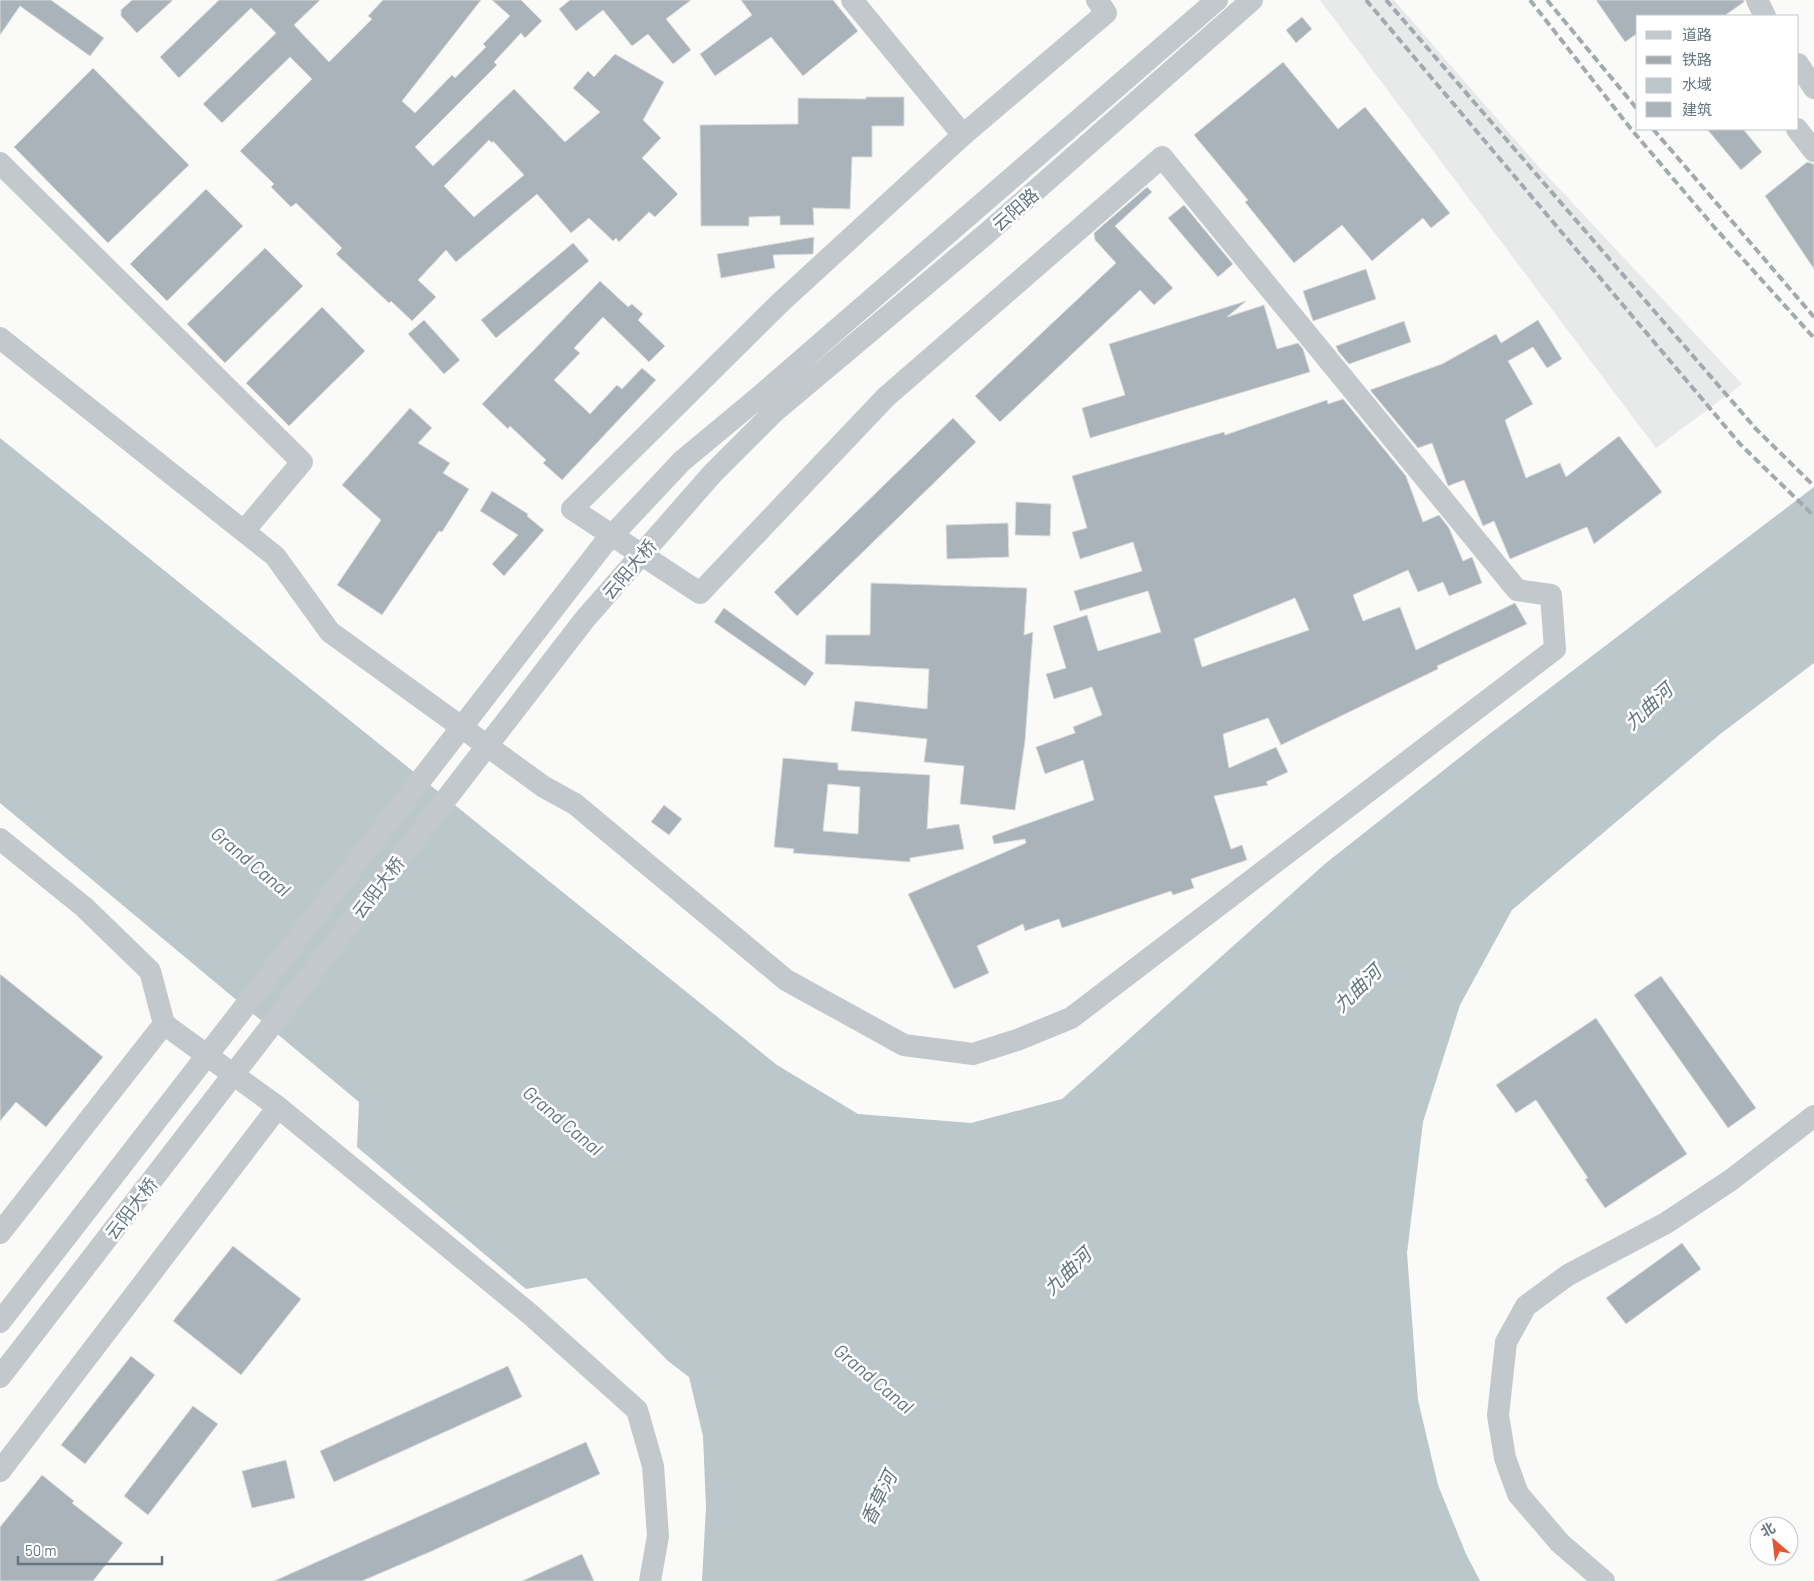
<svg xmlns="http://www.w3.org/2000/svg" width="1814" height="1581" font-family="Barlow,'Noto Sans SC',sans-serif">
<rect width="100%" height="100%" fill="#fafaf8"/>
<path fill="#e8e9e9" d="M1320 0H1394L1538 166 1742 384 1656 448Z"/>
<path fill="#bbc7cb" d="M0 438 777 1065 858 1114 971 1123 1062 1099 1326 863 1492 732 1814 487V663L1719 735 1512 910 1460 1005 1423 1122 1407 1253 1418 1400 1438 1485 1466 1554 1480 1581H702L706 1507 703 1436 689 1377 668 1361 586 1278 526 1289 357 1147 359 1102 0 803Z"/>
<path fill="#aab3b9" stroke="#dcdcda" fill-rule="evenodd" d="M0 0H51L104 38 90 56 20 6 0 35Z
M132 0H173L137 33 121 16V10Z
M219 0H320L294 25 329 62 372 19 368 16 383 0H481L402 101 415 113 452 75 455 78 486 47 483 44 510 16 492 0H521L542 21 525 38 521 33 494 62 497 65 415 147 433 166 514 89 565 142 600 112 573 88 588 71 594 77 615 54 664 82 643 120 661 138 642 158 678 194 655 217 649 212 619 242 616 238 613 241 589 218 571 233 537 194 456 262 446 250 418 280 436 297 412 321 391 301 389 303 336 254 342 248 296 203 291 207 271 187 274 184 240 151 312 79 290 57 222 123 203 104 276 33 251 8 179 78 160 57ZM489 140 492 143 493 141 524 175 474 217 444 186Z
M570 0H691L666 19 691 50 673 64 648 34 632 46 603 10 576 31 559 9Z
M741 0H833L858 31 803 76 771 37 715 76 700 54 752 15Z
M1596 0H1744V2L1724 16H1638V33L1625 42Z
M1302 17 1312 29 1296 43 1286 30Z
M1283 62 1338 129 1365 107 1450 213 1431 228 1423 218 1372 261 1342 225 1294 263 1245 202 1248 200 1194 135Z
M93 68 189 165 108 243 14 147Z
M866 97H904V126H872V157H852L850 209 813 208 814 225H780V216L749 217V226H701L700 125 798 124V98L866 99Z
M1707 129H1743L1762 152 1741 170Z
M1807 162 1814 164V269L1765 196Z
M1147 187 1152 192 1115 226 1173 288 1154 305 1140 290 1000 422 975 396 1116 263 1095 240 1094 233Z
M206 189 243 226 167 301 130 264Z
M1184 205 1233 264 1218 277 1168 218Z
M814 237 813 254 773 255 775 268 721 278 717 254Z
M573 243 589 261 496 338 481 320Z
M265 248 303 286 225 363 187 324Z
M1366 269 1376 299 1313 321 1303 291Z
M600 281 628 307 632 304 643 314 638 320 665 346 649 362 603 317 574 348 580 353 554 380 590 414 617 385 622 389 642 368 656 380 562 480 543 463 546 460 510 426 508 429 482 404Z
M1246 301 1227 317 1264 305 1277 349 1298 343 1303 349 1310 372 1090 438 1082 408 1125 395 1109 344Z
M322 307 365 351 289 426 246 383Z
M424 320 460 360 444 374 408 334Z
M1538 320 1562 359 1547 368 1533 347 1508 361 1533 404 1505 420 1526 478 1560 463 1566 477 1619 436 1662 492 1594 544 1587 527 1510 559 1494 521 1483 526 1464 480 1448 486 1432 443 1418 448 1370 390 1442 364 1496 334 1501 343Z
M1404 321 1411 342 1349 364 1338 351 1336 346Z
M1343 399 1406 476 1423 522 1439 515 1449 528 1463 561 1472 557 1482 583 1449 596 1443 582 1418 592 1408 570 1353 595 1363 621 1400 607 1416 650 1515 603 1527 624 1437 666 1438 669 1281 745 1268 718 1223 734 1229 768 1276 747 1288 772 1266 782 1268 785 1214 796 1231 849 1242 845 1247 860 1191 879 1194 888 1173 895 1171 891 1062 928 1059 919 1025 931 1023 924 977 946 989 973 954 989 908 894 1026 843 1025 839 994 844 992 836 1094 800 1083 760 1045 774 1036 747 1075 733 1073 727 1102 715 1092 687 1054 699 1046 674 1066 668 1053 626 1087 615 1098 651 1161 632 1148 591 1080 611 1074 591 1142 571 1133 542 1080 559 1072 532 1087 528 1072 476 1224 432 1225 435 1327 400 1328 404ZM1295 598 1309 630 1202 667 1194 639Z
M410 408 432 428 418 443 450 463 443 473 469 489 442 532 439 531 382 615 337 585 381 520 342 485Z
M953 418 976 442 797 616 774 592Z
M492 491 528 514 527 516 544 530 504 576 492 564 518 535 480 511Z
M1016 502 1051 504 1050 536 1015 535Z
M1008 523 1009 557 947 559 946 525Z
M871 583 1027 588 1024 635 1033 632 1025 741 1015 810 960 804 964 766 924 762 927 739 851 731 855 701 927 709 929 669 825 664 826 635H870Z
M724 608 814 673 805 686 714 622Z
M783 758 838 763V770L930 775 927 829 959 824 964 849 910 858V862L793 853 794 849 774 847ZM828 784 860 787 858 834 823 831Z
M664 805 682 819 669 835 651 822Z
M0 974 103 1057 46 1127 16 1102 0 1121Z
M1661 976 1756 1108 1728 1128 1634 995Z
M1596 1018 1687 1154 1605 1208 1585 1179 1588 1178 1536 1100 1516 1113 1496 1085Z
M1682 1243 1701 1269 1626 1324 1606 1298Z
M233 1246 301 1299 241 1375 173 1321Z
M131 1356 155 1375 85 1464 61 1445Z
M508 1366 522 1397 334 1482 320 1451Z
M193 1406 218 1424 148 1515 124 1496Z
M586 1442 600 1474 432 1551 362 1581H274Z
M286 1460 295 1498 252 1508 242 1471Z
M42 1475 74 1501 72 1503 123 1543 93 1581H0V1527Z
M582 1554 594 1581H522Z"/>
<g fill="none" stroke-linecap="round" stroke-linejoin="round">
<path stroke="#c3c8cc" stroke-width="22" d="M852 0 963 135
M1757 0 1765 16
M1798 64 1814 88
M1797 129 1814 151
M0 163 302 462 244 531
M0 338 275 556 330 632 544 787 575 804 786 980 904 1045 973 1054 1017 1040 1071 1018 1555 649 1551 595 1517 590 1162 157 886 397 700 593 572 509 781 302 963 135 1106 13 1097 0
M759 397 1217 0
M774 412 986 234 1252 0
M0 839 84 907 150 971 164 1024 278 1107 531 1315 637 1410 653 1466 658 1536 650 1581
M0 1233 164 1024
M0 1471 278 1107
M1604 1581 1560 1543 1518 1494 1505 1458 1498 1415 1506 1342 1526 1306 1568 1275 1666 1223 1731 1180 1814 1116"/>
<path stroke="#a2aab0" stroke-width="4" stroke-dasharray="8 4" stroke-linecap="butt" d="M1366 0 1740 444 1814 516
M1386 0 1756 429 1814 486
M1530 0 1631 129 1715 228 1814 338
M1547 0 1638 110
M1653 129 1814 317"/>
<path stroke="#c3c8cc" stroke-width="22" d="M0 1322 603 545 682 461 759 397
M0 1377 585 619 713 473 774 412"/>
</g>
<g text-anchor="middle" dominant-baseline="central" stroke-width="5" stroke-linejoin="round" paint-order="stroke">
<g font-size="18" fill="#657683" stroke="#fff">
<text transform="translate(1015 209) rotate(-41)">云阳路</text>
<text transform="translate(629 569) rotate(-49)">云阳大桥</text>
<text transform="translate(378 887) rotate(-52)">云阳大桥</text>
<text transform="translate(131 1208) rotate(-52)">云阳大桥</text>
</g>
<g font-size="19" font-style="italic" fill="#60757c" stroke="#fff">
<text transform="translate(1648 706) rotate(-43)">九曲河</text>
<text transform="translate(251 861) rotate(40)">Grand Canal</text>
<text transform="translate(1357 988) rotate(-44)">九曲河</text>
<text transform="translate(563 1120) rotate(40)">Grand Canal</text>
<text transform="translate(1067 1271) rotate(-44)">九曲河</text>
<text transform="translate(874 1378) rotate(40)">Grand Canal</text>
<text transform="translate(878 1498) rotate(-64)">香草河</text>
</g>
</g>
<rect x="1636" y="15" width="162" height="115" fill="#ffffff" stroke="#c1c8cd"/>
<rect x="1646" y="31" width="25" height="8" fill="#c3c8cc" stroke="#c1c8cd"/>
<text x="1682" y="40" font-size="15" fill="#657683">道路</text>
<rect x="1646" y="56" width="25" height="8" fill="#a2aab0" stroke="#c1c8cd"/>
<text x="1682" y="65" font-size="15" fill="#657683">铁路</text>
<rect x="1646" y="78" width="25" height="15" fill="#bbc7cb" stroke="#c1c8cd"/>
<text x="1682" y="90" font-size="15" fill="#657683">水域</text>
<rect x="1646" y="102" width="25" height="15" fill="#aab3b9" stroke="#c1c8cd"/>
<text x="1682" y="115" font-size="15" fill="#657683">建筑</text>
<g transform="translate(1774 1541) rotate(332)"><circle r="24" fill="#ffffff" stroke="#c1c8cd"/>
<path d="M0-4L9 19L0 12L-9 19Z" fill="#e4572e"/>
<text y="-8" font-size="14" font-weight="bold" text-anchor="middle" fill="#657683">北</text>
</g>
<path d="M18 1556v8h144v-8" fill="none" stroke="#657683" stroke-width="2.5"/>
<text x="25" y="1556" font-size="15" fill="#657683" stroke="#ffffff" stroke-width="4" paint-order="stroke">50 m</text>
</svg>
